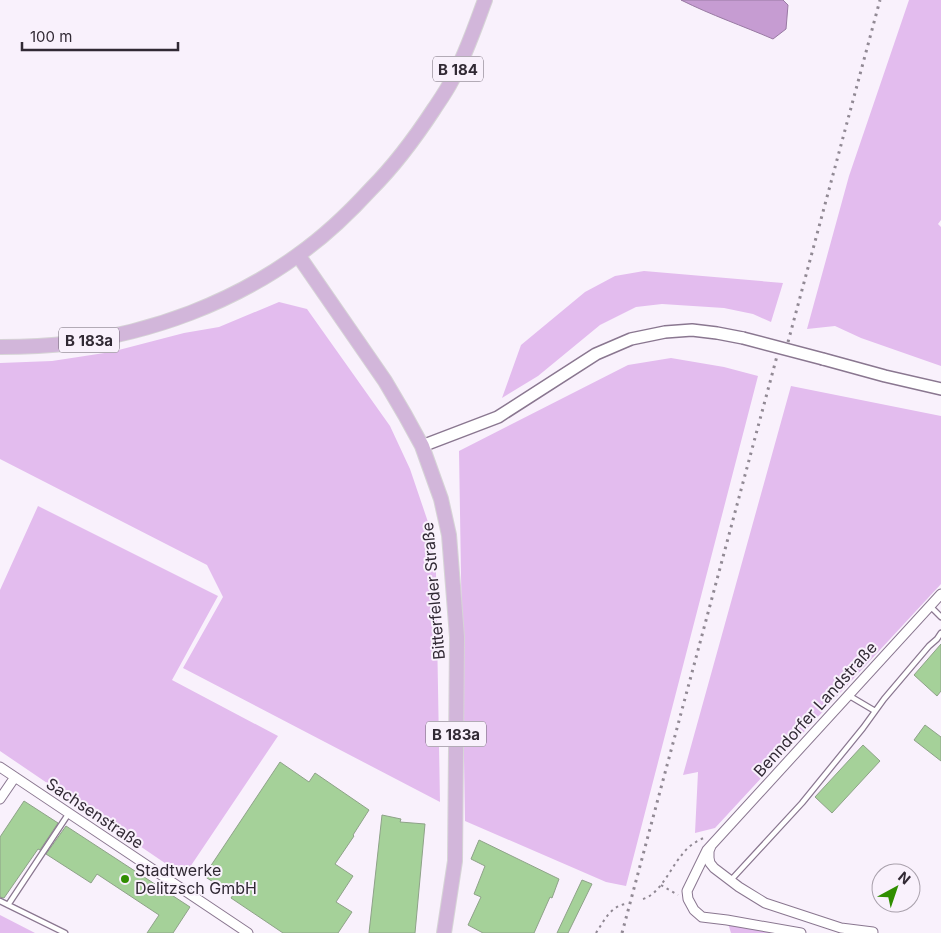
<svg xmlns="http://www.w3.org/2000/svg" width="941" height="933" font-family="Inter,sans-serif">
<rect width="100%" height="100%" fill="#f9f1fc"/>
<path fill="#e3bcee" d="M909 0H941V220L938 224 941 227V366L861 338 835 326 807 329 849 176Z
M644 271 783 283 771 322 753 314 724 308 662 304 636 307 600 325 538 376 502 398 521 345 585 292 615 276Z
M279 302 307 309 390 426 410 469 429 525 436 573 440 802 183 668 223 597 207 565 0 459V363L52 361 111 352 184 333 219 327Z
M671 358 724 367 758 376 626 886 606 882 465 821 459 451 628 365Z
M791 386 941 416V584L715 828 695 833 698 772 683 775Z
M38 506 218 596 172 680 278 736 184 876 0 751V590Z
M0 915 35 933H0Z
M727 920 801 933H731Z"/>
<path fill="#c69cd2" stroke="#997aa3" d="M681 0H783L788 5 786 29 773 39C743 26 711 15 681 0Z"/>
<path fill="#a5d199" stroke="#8ea288" d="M941 644V691L937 696 914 675Z
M925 725 941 737V761L914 740Z
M863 745 880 761 832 813 815 797Z
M280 762 309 782 315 773 369 810 353 835 354 836 335 864 353 876 336 902 352 912 338 933H283L231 898 233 895 204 876Z
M24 801 58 823 40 850 38 849 4 898 0 897V837Z
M382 815 401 819 400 822 425 824 415 933H369Z
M66 826 190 907 173 933H147L159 915 97 874 91 883 46 854Z
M479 840 559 879 552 898 550 897 534 933H483L468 925 481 897 474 894 485 866 471 859Z
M582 880 592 884 568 933H557Z"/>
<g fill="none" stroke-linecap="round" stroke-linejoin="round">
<g stroke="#8a7790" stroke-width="7">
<path id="lane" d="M930 606 941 617
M848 695 875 711
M731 880 802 803 863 728 884 699 929 646 937 639 941 633
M0 901 65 933
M8 905 69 813"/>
</g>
<g stroke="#8a7790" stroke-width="11">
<path id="street" d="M0 767 248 933
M0 799 15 777
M711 846 709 851V858L710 863 714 868 739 887 765 903 841 928 873 932
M801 933 727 920 702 917 694 910 688 899 687 891 707 850 941 594"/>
</g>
<g stroke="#8a7790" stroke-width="14">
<path id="secondary" d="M823 359 885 376 941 389
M422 446 498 417 596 354 631 339 665 332 692 330 717 333 743 338"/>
</g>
<g stroke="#d6d4d6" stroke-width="16">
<path id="primary" d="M298 255 385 381 405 415 422 446 441 499 449 535 457 637 455 861 444 933
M0 347C24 347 48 346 72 343 153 332 232 303 298 255 325 236 349 213 371 189 395 165 415 138 434 109 440 100 447 90 452 80 466 54 475 27 485 0"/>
</g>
<path stroke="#908893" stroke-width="2" stroke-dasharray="2.5 4" stroke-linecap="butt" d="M661 885 678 895
M643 899C660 894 670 869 681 856 687 847 696 841 706 837
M596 933C604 921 610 907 625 904"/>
<use href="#lane" stroke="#fff" stroke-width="4.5"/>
<use href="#street" stroke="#fff" stroke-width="9"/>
<use href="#secondary" stroke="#fff" stroke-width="11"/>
<use href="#primary" stroke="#d2b6da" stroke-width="14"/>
<path stroke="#918994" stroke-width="3" stroke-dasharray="2.5 5" stroke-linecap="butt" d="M788 342 880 0
M622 933 777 356"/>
<g stroke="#8a7790" stroke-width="14" stroke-linecap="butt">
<path id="secondary-bridge" d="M743 338 823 359"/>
</g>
<use href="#secondary-bridge" stroke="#fff" stroke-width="11"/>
</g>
<circle fill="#308e00" stroke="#f9f1fc" stroke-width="2" cx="125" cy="879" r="5"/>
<g text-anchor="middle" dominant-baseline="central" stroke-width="4" stroke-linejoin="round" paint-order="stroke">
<g fill="#f9f1fc" stroke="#6d6570" stroke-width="1">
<rect x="433" y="56.5" width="50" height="25" rx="4"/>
<rect x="59" y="327.5" width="60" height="25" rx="4"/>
<rect x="426" y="721.5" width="60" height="25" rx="4"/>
</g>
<g font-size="15" font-weight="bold" fill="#312934">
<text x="458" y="69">B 184</text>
<text x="89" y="340">B 183a</text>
<text x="456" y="734">B 183a</text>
</g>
<g font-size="16" fill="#312934" stroke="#f9f1fc">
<text transform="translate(433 591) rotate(-95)">Bitterfelder Straße</text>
<text transform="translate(815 709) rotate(-48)">Benndorfer Landstraße</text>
<text transform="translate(95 813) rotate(34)">Sachsenstraße</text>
</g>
<g font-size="16" fill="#312934" stroke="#f9f1fc" text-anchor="start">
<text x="135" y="870">Stadtwerke<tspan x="135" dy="18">Delitzsch GmbH</tspan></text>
</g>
</g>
<g transform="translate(896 888) rotate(40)"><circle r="24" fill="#f9f1fc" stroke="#a9a1ac"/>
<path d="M0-4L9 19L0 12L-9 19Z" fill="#308e00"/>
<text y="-8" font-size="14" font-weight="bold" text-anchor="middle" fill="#312934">N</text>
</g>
<path d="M22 42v8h156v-8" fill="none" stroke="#312934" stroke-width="2.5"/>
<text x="30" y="42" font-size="15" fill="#312934" stroke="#f9f1fc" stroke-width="4" paint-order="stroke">100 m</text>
</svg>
